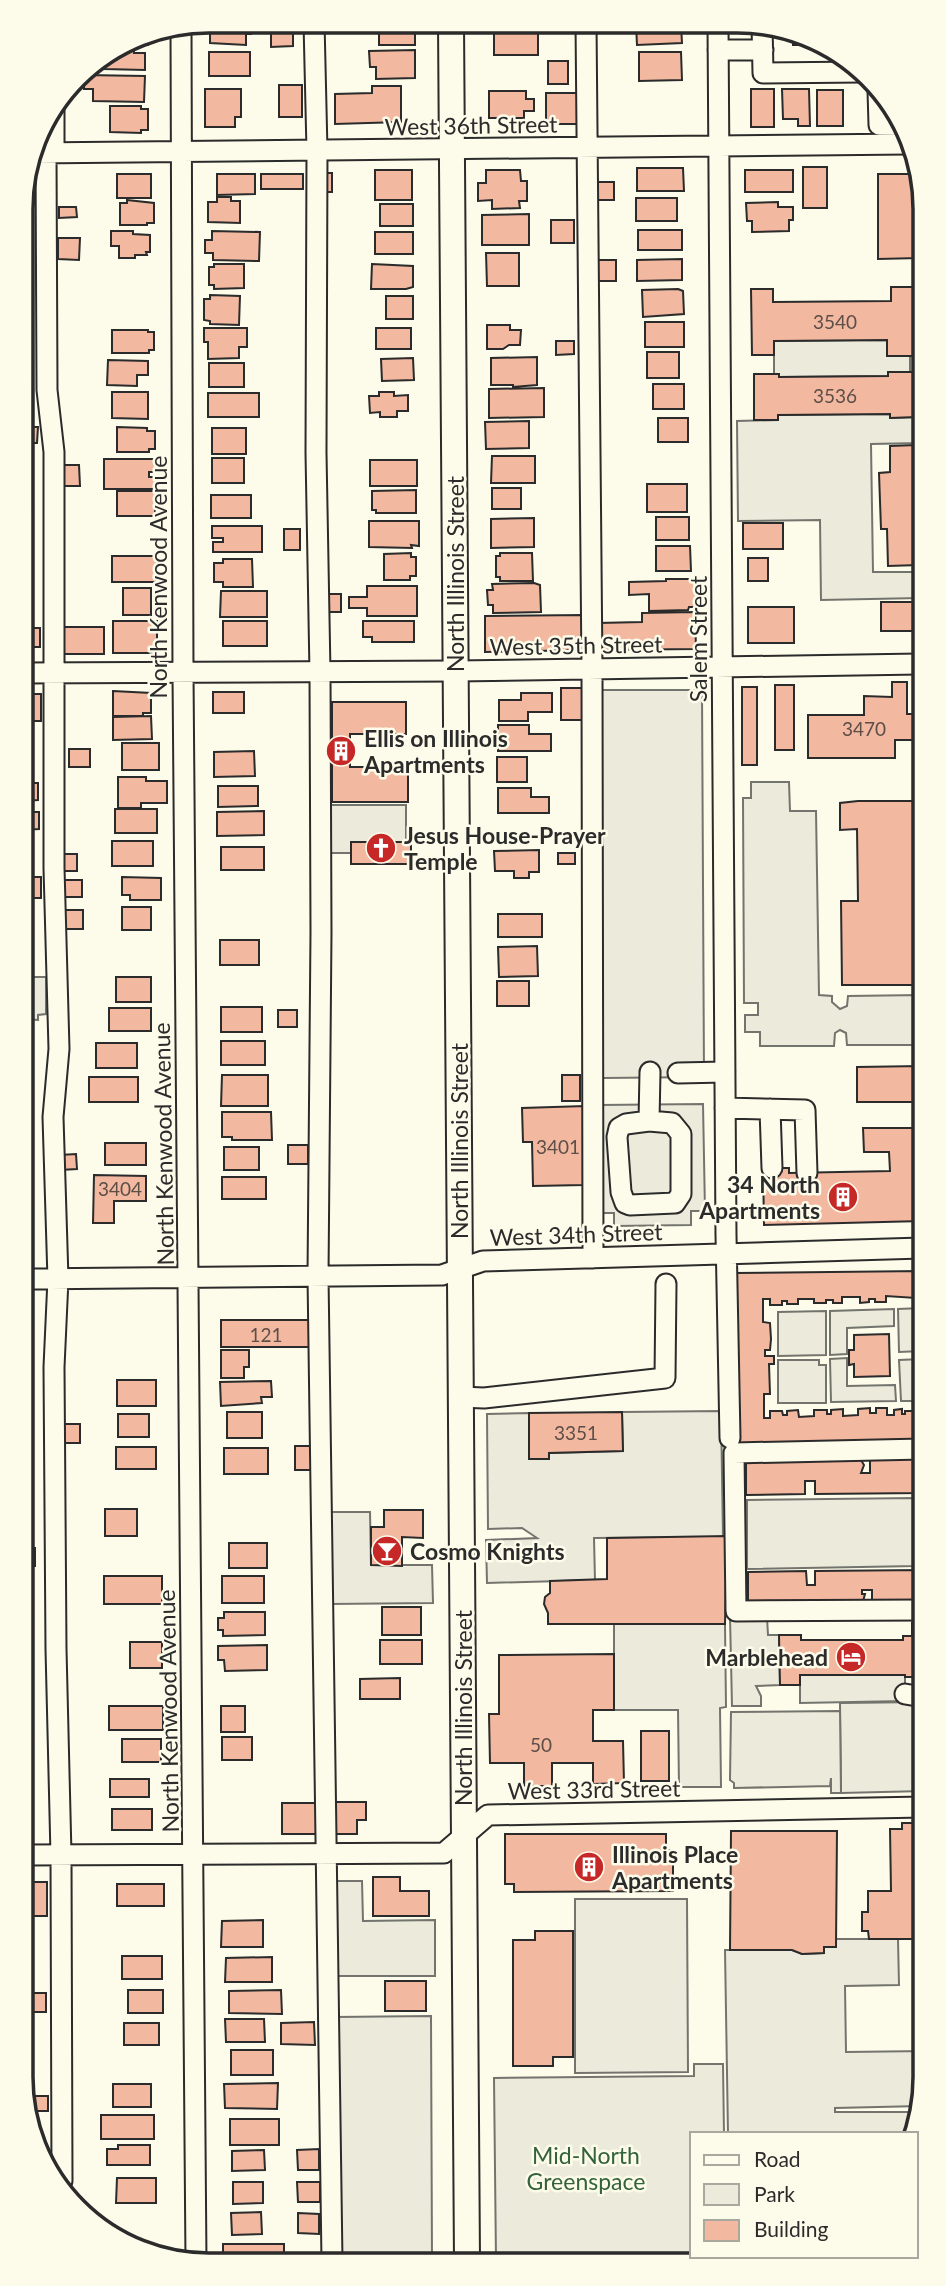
<svg xmlns="http://www.w3.org/2000/svg" width="946" height="2286" font-family="Lato,sans-serif">
<rect width="100%" height="100%" fill="#fdfbea"/>
<path fill="#ecebdb" stroke="#74746e" stroke-width="2" d="M703 1104 705 1211H691V1225L614 1226V1213H600L599 1105Z
M922 1308V1351L899 1352 898 1309Z
M894 1309V1326L847 1328V1354L830 1355V1311Z
M826 1311V1355L778 1356V1312Z
M847 1358V1386L895 1385 896 1401 831 1402 830 1359Z
M922 1359V1401H901L899 1360Z
M778 1360H819V1365H826V1403H778Z
M923 1702 924 1791 841 1793 840 1703Z
M694 2064H723L724 2134H692V2256H770V2259L496 2260 494 2078 694 2076Z"/>
<path fill="#eceadb" stroke="#74746e" stroke-width="2" d="M887 340V356H910V372H888V376L779 377V374H774V341Z
M890 414 891 418 919 417 920 443 871 444 873 572H920V598L821 600 820 520 738 521 737 421 778 420V415Z
M601 690H702L704 1077 603 1078Z
M751 782H789L790 811H816L819 995 832 996V1002L840 1009 847 1006 848 996 921 995V1045H847L846 1033 840 1030 835 1033 834 1046H760V1032H745V1015H758V1003H744L743 798H751Z
M324 805H406V842H351V853H324Z
M24 977H46V1014L38 1015V1020L24 1019Z
M721 1411 723 1537 594 1538 595 1580 487 1583 486 1540 537 1538 522 1528 488 1529 487 1414 529 1413V1459H549V1453L623 1451 622 1412Z
M915 1498 916 1566 747 1569V1500Z
M329 1512H370L371 1565H432L433 1603 330 1604Z
M730 1617H767L768 1635H779L780 1685 756 1686 761 1696V1706H732Z
M614 1624H725L726 1707 720 1708 721 1787H679L678 1710H614Z
M800 1675H905V1701L800 1703Z
M840 1711 841 1793H831V1778L830 1786 734 1788V1783L730 1780 731 1712Z
M332 1881H362L363 1921 435 1920V1976H332Z
M575 1899H687L688 2072 575 2073Z
M836 1939H898L899 1985 845 1986 846 2052 925 2051V2089L921 2106 835 2108V2112H919L914 2134H728L725 1950H792L802 1954 824 1953V1947Z
M431 2016 432 2260 335 2261V2017Z"/>
<path fill="#f2b8a0" stroke="#2b2b2b" stroke-width="2" d="M210 21H251V34H246V45L210 43Z
M379 22H415V45H379Z
M636 24H681L682 43 637 45Z
M293 25V46L271 47V26Z
M494 27H538V55H494Z
M148 33V45H122L138 35Z
M793 35 811 45H793Z
M117 48H134V53H145V70L104 69V56L115 52Z
M415 50V78L376 79V67H370L369 51Z
M209 52H250V76H209Z
M639 52H681L682 80 639 81Z
M548 61H568V84H548Z
M84 75 145 76 144 102 93 101V89H84Z
M279 85H302V117H279Z
M372 86H401V122L335 124V94L372 93Z
M205 89H241V117H235V127H205Z
M751 89H774V127H751Z
M782 89H809L810 126H798V119H783Z
M817 90H843V126H817Z
M489 91H526V99H534V111H524V118H489Z
M546 93H579V124H546Z
M110 106H141V109H148V130H141V133L110 132Z
M803 167H827V208H803Z
M637 168H683L684 191H637Z
M375 170H412V200H375Z
M486 170H520L521 181H527V201H519L520 208 492 209V200L478 201V183H486Z
M745 170H793V192H745Z
M319 173H332V192H319Z
M117 174H151V198H117Z
M217 174H255V194L217 195Z
M261 174H303V189H261Z
M878 174H919V258L878 259Z
M594 182H614V200H594Z
M217 197H231V201H240V223L208 222V202H217Z
M636 198H677V221H636Z
M127 200 154 203V223H147V225H120V203H127Z
M778 202V207H793V220H789V231L752 232V221H747L746 203Z
M380 204H413V226H380Z
M59 207H76L77 217 59 218Z
M529 214V245H482V215Z
M551 220H574V243H551Z
M638 230H682V250H638Z
M111 231H133V234L150 235V252H146L147 255H135V258H119V246H111Z
M212 231 260 232 259 261 213 260V253H205V240H212Z
M375 232H413V254H375Z
M58 238H80L79 260 58 259Z
M486 253H519V286H487Z
M682 259V280L637 281V260Z
M597 260H616V281H597Z
M214 264H244V288L214 289V285H209V267H214Z
M372 264 413 266V287L406 289H371Z
M891 287H919V356H887V340L774 341V355H752L751 289H773V302L891 301Z
M678 289 683 291 684 314 643 317 642 290Z
M210 295 240 296 239 325 210 324V321L204 320V299H210Z
M386 296H413V319H386Z
M645 322H684V347H645Z
M487 325H510V330H521L520 345H509L503 349H487Z
M204 328H247V347H239V358L208 359V342H204Z
M376 328H411V349H376Z
M112 330H148V332H154V350H149V353H112Z
M556 341H574V354L556 355Z
M647 352H679V378H647Z
M537 357V385L513 387V385H491V358Z
M413 358 414 380 382 381 381 359Z
M108 360 148 361V375H137V386L107 385Z
M22 363H33V381L22 382Z
M209 363H244V387H209Z
M888 372H917V417L890 418V414L778 415V420H754V374H779V377L888 376Z
M653 384H684V409H653Z
M544 388V417L489 418V389Z
M112 392H148V419L112 418Z
M379 392H394V396L408 395V411H397V417H380V412L370 413 369 396H379Z
M208 393H259V417H208Z
M658 418H688V442H658Z
M529 421V448L486 449 485 422Z
M26 427H38L37 443H26Z
M117 427 147 428V431H155V449H149V452H117Z
M212 428H246V454H212Z
M916 445 919 565 888 566 887 529H881L879 473 890 472V446Z
M492 456H535V483H491Z
M212 458H244V483H212Z
M104 459H156V472H149V477H156V489H104Z
M370 460H417V486H370Z
M59 465H79L80 486H59Z
M647 484H687V512H647Z
M492 488H521V509H492Z
M416 490V513H376V510H372V491Z
M117 491H155V516H117Z
M211 495H251V518H211Z
M656 517H689V540H656Z
M534 518V547L491 548V519Z
M369 521H419V546L411 545 412 548 369 547Z
M743 523H783V549H743Z
M212 526H262V552H213V542H223V538H212Z
M284 529H300V550H284Z
M656 546H690L691 571H656Z
M411 553V557H416V576H410V580H384V554Z
M500 553H532L533 581H500V577H496V556H500Z
M112 556H156V582H112Z
M748 558H768V581H748Z
M223 559H252L253 587H223V582H214V563H223Z
M666 579H699L700 607H689L688 610 649 611V594L629 595V582L666 581Z
M534 583 540 585 541 612 493 613V605H488L487 590H493L492 584Z
M367 586H417V616H367V608H349V597H367Z
M123 588H151V615H123Z
M221 591H267V617H220Z
M322 594H341V612H322Z
M881 602H920V631H881Z
M748 607H794V643H748Z
M695 612 696 649 598 650V623L642 622V613Z
M584 615 585 650 485 652V616Z
M113 621H157V653H113Z
M223 621H267V646H223Z
M363 621H414V642H372V637H363Z
M59 627H104V654H59Z
M23 628H40V647H23Z
M892 682H907V714H920V740H895V758H808V715H864V696L892 697Z
M775 685H794V750H775Z
M742 687H757V765H742Z
M561 688H585V720H561Z
M113 691 151 693V713H143V716H113Z
M213 692H244V713H213Z
M521 693H552V712H528V721H499V700H521Z
M23 694H41V721H23Z
M332 702H406V734H350V767H408V802H332Z
M151 716 152 739 113 740V717Z
M498 725H529V734H551V751H498Z
M122 743H159V770H122Z
M69 749H90V767H69Z
M254 751 255 776 214 777V752Z
M497 757H527V782H497Z
M118 777H146V781H167V803H141V808H118Z
M23 783H38V800L23 801Z
M218 786H258V806L218 807Z
M498 788H531V797H549V813H498Z
M858 801H921V985H842L841 901H858L857 829 840 830V803Z
M115 809H157V833H115Z
M264 811V835L217 836V812Z
M23 812H39V829L23 830Z
M112 841H153V866H112Z
M351 842H411V864H351Z
M221 847H264V870H221Z
M539 850V872H529V878H514V871H495L494 851Z
M558 853H575V864H558Z
M59 854H77V871H59Z
M24 877H41V898H24Z
M122 877 161 878V900H130V895H122Z
M61 880H82V897H61Z
M122 907H151V930H122Z
M61 910H83V929H61Z
M498 914H542V937H498Z
M220 940H259V965H220Z
M537 946 538 976 499 977 498 947Z
M116 977H151V1002H116Z
M497 981H529V1006H497Z
M221 1007H262V1032H221Z
M109 1008H151V1031H109Z
M278 1010H297V1027H278Z
M221 1041H265V1065H221Z
M96 1043H137V1068H96Z
M921 1066 922 1102H857V1067Z
M222 1075H268V1106H221Z
M562 1075H580V1101H562Z
M89 1077H138V1102H89Z
M585 1106 584 1185 533 1186 532 1142H523L522 1108Z
M222 1112H271L272 1140H232V1137H222Z
M863 1128H922V1221L764 1225 763 1168H789V1173L890 1171 889 1152H864Z
M105 1143H146V1165H105Z
M288 1145H308V1164H288Z
M224 1147H259V1170H224Z
M76 1154 77 1169 60 1170V1155Z
M94 1175 146 1176V1201H114V1223H93Z
M222 1177H266V1199H222Z
M922 1271V1294L916 1295V1298L886 1296V1302H875V1299H869V1302L860 1303V1297H842V1303H833V1300H826V1303H814V1299H798V1304H787V1301H782V1305H770V1299H763V1322L770 1323 771 1339 770 1350H765V1356H774V1364H769L770 1394H764V1418H770V1411H782L783 1415H787V1411L798 1410 799 1417 814 1416V1410H827V1414H831V1410L843 1409V1416L858 1415V1409L870 1408V1413H876V1408H887V1415H894V1410L902 1409V1414H905V1411H918V1414H923V1439L738 1444 736 1273Z
M221 1320H312V1347H221Z
M889 1334 890 1376 854 1377V1364L849 1365V1350H854V1335Z
M221 1350H249V1367H244V1378H221Z
M117 1380H156V1406H117Z
M271 1381 272 1397H261L262 1403 221 1406 220 1382Z
M227 1412H262V1438H227Z
M622 1412 623 1451 549 1453V1459H529V1413Z
M118 1414H149V1437H118Z
M59 1424H80V1443H60Z
M295 1446H312V1470H295Z
M116 1447H156V1469H116Z
M224 1448H268V1474H224Z
M870 1459H923V1493L815 1494V1481H805V1494L746 1495V1460H861L864 1465 861 1473H870Z
M105 1509H137V1536H105Z
M384 1510H423V1538L402 1537V1566L371 1565V1527H384Z
M727 1536 725 1624H548V1613L544 1604 545 1597 550 1593V1581L607 1579V1538Z
M229 1543H267V1568H229Z
M26 1548H35V1566H26Z
M923 1570V1605H872V1590H862V1594H865L862 1605 748 1604V1572L806 1571 807 1585H815V1571Z
M104 1576H162V1604H104Z
M222 1576H264V1603H222Z
M382 1607H421V1635H382Z
M224 1612H265V1635L223 1636V1630H218V1618H224Z
M912 1623H923V1690H913V1677H905V1675H800V1685H780L779 1635H801V1640H903V1636H912Z
M380 1640H422V1664H380Z
M130 1642H162V1668H130Z
M267 1645V1670L225 1671 224 1660H218V1646Z
M614 1654V1710H593V1741H623L624 1783 593 1784V1763H552V1786H524V1763H490L489 1714H499V1655Z
M400 1678V1699H360V1679Z
M109 1706H163V1730H109Z
M221 1706H245V1732H221Z
M641 1731H669V1781H641Z
M222 1737H252V1760H222Z
M122 1739H161V1762H122Z
M110 1779H149V1797H110Z
M333 1802H366V1820H357V1834H333Z
M282 1803H316V1834H282Z
M112 1809H152V1830H112Z
M902 1823H915L916 1830H924V1939H869L868 1931H862V1912H868V1891H891L890 1829H902Z
M731 1831H837L836 1947H824V1953L802 1954 792 1950H730Z
M505 1834H666V1850H673V1891L514 1892V1884H505Z
M373 1877H400V1891H429V1916H373Z
M27 1882H47V1916H27Z
M117 1884H164V1906H117Z
M263 1920V1947H221L222 1921Z
M535 1931H573V2057H553V2066H513V1940H535Z
M122 1956H162V1979H122Z
M272 1957V1982H225L226 1958Z
M385 1981H426V2011H385Z
M128 1990H163V2013H128Z
M281 1990 282 2014 229 2013V1991Z
M30 1993H46V2012H30Z
M225 2019H264L265 2042H226Z
M314 2022 315 2045 281 2044V2023Z
M124 2023H159V2045H124Z
M231 2050H273V2075H231Z
M278 2083 277 2109 225 2108 224 2084Z
M113 2084H151V2107H113Z
M29 2096H48V2111H29Z
M101 2115H154V2139H101Z
M230 2119H279V2145H230Z
M118 2145H150V2165H107V2149H118Z
M319 2149V2170H298L297 2150Z
M264 2150 265 2170 232 2171V2151Z
M117 2178H156V2203H116Z
M233 2182H263V2203L233 2204Z
M297 2182H320V2202H298Z
M261 2212 262 2234 232 2235 231 2213Z
M298 2213 319 2214V2234L298 2233Z
M134 2242H149V2246H159V2255Z
M223 2244H284V2261H223Z"/>
<g fill="none" stroke-linecap="round" stroke-linejoin="round">
<g stroke="#2b2b2b" stroke-width="23">
<path id="minor" d="M314 22 317 151 316 453 320 672 321 932 318 1276 332 2261
M586 23 592 669 593 1258
M718 24 726 1235 730 1438
M762 24 763 73 863 72
M181 27 183 673 196 2261
M718 50H763
M878 91 879 125H898
M54 108V153
M34 153 909 144
M46 153 47 390 54 452V868L59 1049 53 1117 58 1279 54 1367 56 1649 61 1855 62 2181
M23 673 456 671 920 664
M678 1073 725 1072
M725 1108 805 1110 807 1173
M770 1109 772 1168
M649 1121 672 1123 681 1134V1194L675 1203 630 1205 625 1203 621 1192 617 1137 619 1128 626 1124Z
M649 1121 650 1072
M25 1279 442 1275 483 1261 922 1248
M461 1397 484 1398 665 1378 666 1284
M923 1449 734 1453 736 1611 923 1610
M905 1694 923 1697
M26 1855 444 1853 488 1815 924 1807"/>
</g>
<g stroke="#2b2b2b" stroke-width="28">
<path id="major" d="M451 23 467 2260"/>
</g>
<use href="#minor" stroke="#fdfbea" stroke-width="19"/>
<use href="#major" stroke="#fdfbea" stroke-width="24"/>
</g>
<defs>
<g id="building-disc" transform="scale(1.575)"><circle r="9.5" fill="#c62828" stroke="#fdfbea"/><path d="M-4-6H4V6H1V3H-1V6H-4ZM-2.5-4.3h1.7v1.8h-1.7ZM.8-4.3h1.7v1.8H.8ZM-2.5-1h1.7V.8h-1.7ZM.8-1h1.7V.8H.8Z" fill="#fff"/></g>
<g id="church-disc" transform="scale(1.575)"><circle r="9.5" fill="#c62828" stroke="#fdfbea"/><path d="M-1.2-6h2.4v3.5h3.3v2.4h-3.3V6h-2.4V-.1h-3.3v-2.4h3.3Z" fill="#fff"/></g>
<g id="bar-disc" transform="scale(1.575)"><circle r="9.5" fill="#c62828" stroke="#fdfbea"/><path d="M-6-5H6L.8 .8V4.5H3.5V6h-7V4.5H-.8V.8Z" fill="#fff"/></g>
<g id="hotel-disc" transform="scale(1.575)"><circle r="9.5" fill="#c62828" stroke="#fdfbea"/><path d="M-6-4.5h1.5V1H6V5H4.5V3h-9V5H-6ZM-4 0a1.8 1.8 0 1 1 3.6 0ZM.5 0V-2.5h3Q6-2.5 6 0Z" fill="#fff"/></g>
</defs>
<g fill-rule="evenodd">
<use href="#building-disc" x="341" y="751"/>
<use href="#church-disc" x="381" y="848"/>
<use href="#building-disc" x="843" y="1197"/>
<use href="#bar-disc" x="387" y="1551"/>
<use href="#hotel-disc" x="851" y="1657"/>
<use href="#building-disc" x="589" y="1867"/>
</g>
<g text-anchor="middle" dominant-baseline="central" stroke-width="5" stroke-linejoin="round" paint-order="stroke">
<g font-size="19" fill="#5d4e48">
<text x="835" y="321">3540</text>
<text x="835" y="395">3536</text>
<text x="864" y="728">3470</text>
<text x="558" y="1146">3401</text>
<text x="120" y="1188">3404</text>
<text x="266" y="1334">121</text>
<text x="576" y="1432">3351</text>
<text x="541" y="1744">50</text>
</g>
<g font-size="23" fill="#2b2b2b" stroke="#fdfbea">
<text transform="translate(471 125) rotate(-1)">West 36th Street</text>
<text transform="translate(455 574) rotate(-90)">North Illinois Street</text>
<text transform="translate(158 577) rotate(-90)">North Kenwood Avenue</text>
<text transform="translate(698 639) rotate(-90)">Salem Street</text>
<text transform="translate(576 645) rotate(-1)">West 35th Street</text>
<text transform="translate(459 1141) rotate(-90)">North Illinois Street</text>
<text transform="translate(163 1144) rotate(-91)">North Kenwood Avenue</text>
<text transform="translate(576 1234) rotate(-2)">West 34th Street</text>
<text transform="translate(463 1708) rotate(-90)">North Illinois Street</text>
<text transform="translate(168 1711) rotate(-91)">North Kenwood Avenue</text>
<text transform="translate(594 1789) rotate(-1)">West 33rd Street</text>
</g>
<g font-size="23" font-weight="bold" fill="#2b2b2b" stroke="#fdfbea" text-anchor="start">
<text x="364" y="738">Ellis on Illinois<tspan x="364" dy="26">Apartments</tspan></text>
<text x="404" y="835">Jesus House-Prayer<tspan x="404" dy="26">Temple</tspan></text>
<text x="820" y="1184" text-anchor="end">34 North<tspan x="820" dy="26">Apartments</tspan></text>
<text x="410" y="1551">Cosmo Knights</text>
<text x="828" y="1657" text-anchor="end">Marblehead</text>
<text x="612" y="1854">Illinois Place<tspan x="612" dy="26">Apartments</tspan></text>
</g>
<g font-size="23" fill="#34623c" stroke="#fdfbea">
<text x="586" y="2155">Mid-North<tspan x="586" dy="26">Greenspace</tspan></text>
</g>
</g>
<path d="M0 0H946V2286H0ZM209 33H737A176 176 0 0 1 913 209V2077A176 176 0 0 1 737 2253H209A176 176 0 0 1 33 2077V209A176 176 0 0 1 209 33Z" fill="#fdfbea" fill-rule="evenodd"/>
<path fill="none" stroke="#2b2b2b" stroke-width="3.5" d="M209 33H737A176 176 0 0 1 913 209V2077A176 176 0 0 1 737 2253H209A176 176 0 0 1 33 2077V209A176 176 0 0 1 209 33Z"/>
<rect x="690" y="2132" width="228" height="126" fill="#fdfbea" stroke="#a9a89e" stroke-width="2"/>
<rect x="704" y="2155" width="35" height="10" fill="#fdfbea" stroke="#a9a89e" stroke-width="2"/>
<text x="754" y="2167" font-size="21" fill="#2b2b2b">Road</text>
<rect x="704" y="2184" width="35" height="21" fill="#ecebdb" stroke="#a9a89e" stroke-width="2"/>
<text x="754" y="2202" font-size="21" fill="#2b2b2b">Park</text>
<rect x="704" y="2220" width="35" height="21" fill="#f2b8a0" stroke="#a9a89e" stroke-width="2"/>
<text x="754" y="2237" font-size="21" fill="#2b2b2b">Building</text>
</svg>
